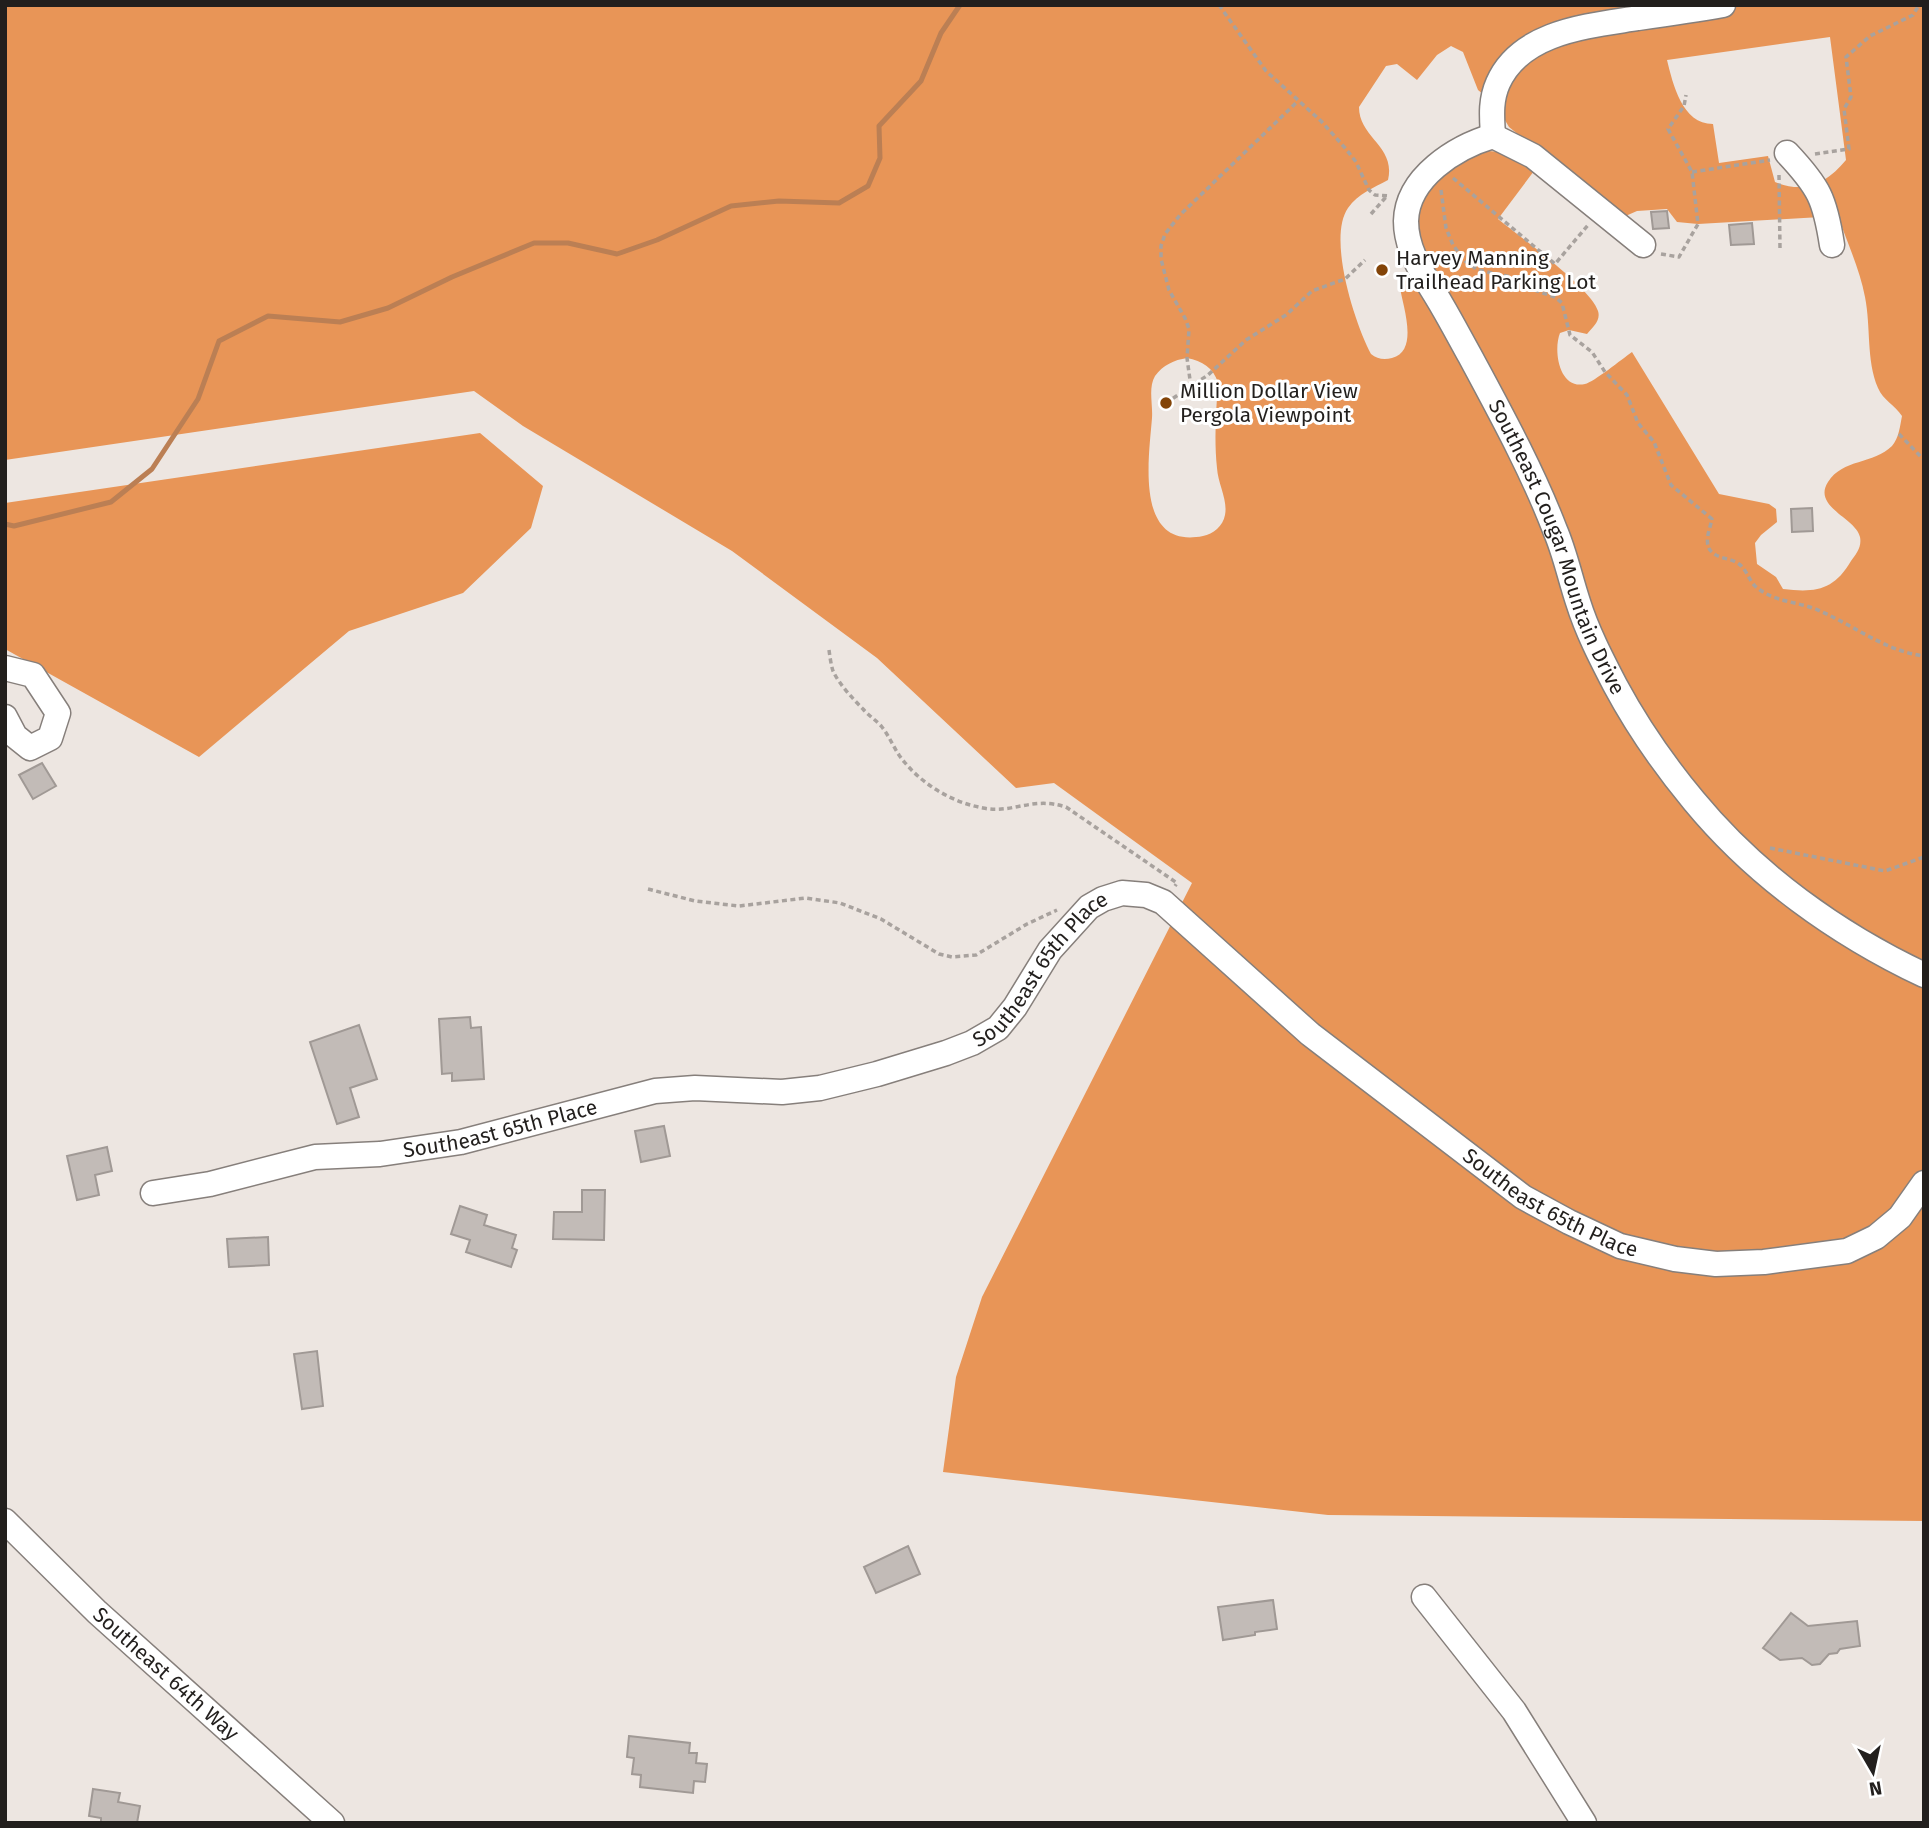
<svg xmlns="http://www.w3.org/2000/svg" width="1929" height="1828" font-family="'Fira Sans',sans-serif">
<rect width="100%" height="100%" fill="#ede6e1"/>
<path fill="#e89557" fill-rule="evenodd" d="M5 5H1924V1521L1328 1515 943 1472 956 1377 982 1297 1192 883 1054 783 1016 788 877 658 732 551 523 426 474 391 5 460ZM1830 37 1846 160C1826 184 1805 194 1775 182L1768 156 1719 163 1713 124C1682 124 1673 84 1667 60ZM1451 46 1463 52 1478 90 1496 105 1509 127 1621 218 1637 211 1667 209 1677 222 1698 224 1838 216C1847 242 1860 270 1865 297 1871 327 1866 360 1878 388 1883 400 1895 405 1902 416 1900 426 1899 438 1892 446 1874 464 1842 459 1828 482 1812 507 1856 518 1860 537 1862 547 1856 554 1851 561 1834 590 1816 593 1783 589L1776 577 1757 564 1755 543 1761 535 1777 522 1776 509 1769 504 1719 494 1632 352C1622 359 1594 382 1585 384 1559 390 1553 350 1560 333L1569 330 1587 334C1593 327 1601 320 1598 311 1591 288 1519 236 1498 219L1537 167C1494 147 1475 141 1440 178 1431 187 1422 197 1420 210 1416 229 1420 252 1420 271L1402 283 1400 287C1402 304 1420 351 1392 358 1384 360 1377 359 1371 354 1355 324 1327 238 1348 208 1358 194 1373 188 1388 180 1396 146 1359 138 1359 107L1386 66 1397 64 1417 80 1437 55ZM1187 358C1202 361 1214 368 1218 383 1216 411 1214 441 1217 468 1218 484 1228 500 1225 515 1223 526 1213 534 1203 536 1134 550 1149 457 1152 418 1153 404 1148 388 1155 376 1163 365 1174 360 1187 358Z
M480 433 543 486 531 528 463 593 349 631 199 757 5 649V503Z"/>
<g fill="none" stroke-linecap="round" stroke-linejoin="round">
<path stroke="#bb7f54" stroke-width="5" d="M5 524 14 526 111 502 152 469 198 399 219 341 268 316 340 322 388 308 452 277 534 243H568L617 254 657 240 731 206 779 201 839 203 868 186 880 158 879 126 921 81 941 33 960 5"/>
</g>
<path fill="#c2bbb7" stroke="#a09995" stroke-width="2" d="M1667 211 1669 228 1653 229 1651 212Z
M1752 223 1754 244 1731 245 1729 225Z
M1812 508 1813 531 1792 532 1791 509Z
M42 763 56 786 33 799 19 775Z
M470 1017 471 1028 481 1027 484 1079 452 1081V1073L442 1074 439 1019Z
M359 1025 377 1079 350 1088 359 1117 337 1124 310 1042Z
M664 1126 670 1156 641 1162 635 1131Z
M107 1147 112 1171 95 1175 99 1195 77 1200 67 1156Z
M582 1190H605L604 1240 553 1239 554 1212H582Z
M460 1206 487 1215 484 1225 516 1235 512 1248 517 1250 511 1267 466 1252 470 1240 451 1234Z
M268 1237 269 1265 229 1267 227 1239Z
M317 1351 323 1406 302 1409 294 1354Z
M908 1546 920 1574 876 1593 864 1567Z
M1273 1600 1277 1629 1255 1632V1635L1223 1640 1218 1607Z
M1791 1613 1808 1626 1857 1621 1860 1646 1840 1649 1837 1653 1829 1654 1820 1664 1812 1665 1802 1658 1780 1660 1763 1648Z
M629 1736 690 1743 689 1753H697L696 1763 707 1764 705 1782 694 1781 693 1793 640 1787 641 1775 632 1774 634 1758 627 1757Z
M93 1789 120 1793 118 1802 140 1806 137 1823H101V1818L89 1816Z"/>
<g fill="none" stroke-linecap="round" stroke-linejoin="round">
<g stroke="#867f7b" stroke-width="27">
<g id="minor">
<path d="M1493 136C1492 118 1490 101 1498 83 1521 31 1589 26 1638 18 1667 14 1695 10 1723 5"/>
<path d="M1787 153C1819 187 1825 199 1832 245"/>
<path id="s1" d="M1643 245 1533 156 1493 136C1456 147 1407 177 1406 221 1406 253 1426 278 1441 304 1451 321 1460 338 1470 356 1500 412 1532 470 1555 530 1565 553 1570 578 1578 602 1587 631 1601 658 1615 685 1637 726 1664 765 1694 801 1755 875 1837 934 1924 975"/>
<path d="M5 668 33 675 58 713 50 738 30 748 15 736 5 717"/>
<path id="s2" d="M153 1193 210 1184 315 1157 380 1154 461 1142 655 1091 695 1088 782 1092 820 1088 877 1074 946 1053 972 1043 998 1028 1015 1007 1050 950 1089 907 1103 899 1122 893 1146 895 1163 902 1310 1034 1523 1197 1569 1222 1620 1246 1675 1259 1716 1264 1764 1262 1847 1251 1876 1237 1900 1217 1924 1183"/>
<path id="s3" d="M5 1521 97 1612 332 1823"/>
<path d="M1424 1597 1514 1711 1584 1823"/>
</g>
</g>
<path stroke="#a8a29e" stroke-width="3.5" stroke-dasharray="5 3.5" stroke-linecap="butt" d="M1219 5 1266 71 1321 121 1346 149 1356 162 1369 190 1375 195 1390 196
M1815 154 1849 149 1844 109 1851 97 1846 57 1870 36 1913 15 1919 5
M1692 172 1770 160
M1779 175 1780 249
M1453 178 1555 264 1588 225
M1441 190 1446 228 1453 245 1465 261 1478 270 1511 277 1534 290 1555 297 1562 303 1570 335 1592 352 1605 372 1627 395 1638 423 1654 442 1671 485 1712 519C1710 529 1704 541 1710 550 1718 560 1730 557 1739 564 1746 569 1749 580 1755 586 1774 603 1799 601 1820 611 1855 626 1885 651 1924 656
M1371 214 1386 197
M1661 254 1679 257 1698 224 1692 172 1668 129 1684 106 1686 95
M1191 387 1187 358 1189 329 1185 318 1169 290 1161 259V246L1165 234 1180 215 1298 101
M1166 403 1208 375 1246 340 1286 315 1312 291 1345 279 1365 260
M1899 434 1924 460
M829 650C830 657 831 665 833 671 839 684 853 699 863 709 869 716 877 721 882 727 889 736 893 746 899 755 918 782 950 802 983 808 1013 814 1032 796 1066 807L1177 883 1175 886
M1770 848 1885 871 1924 857
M648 889 695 901 739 906 806 898 840 903 881 919 939 954 952 957 976 955 1027 924 1057 910"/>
<use href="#minor" stroke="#fff" stroke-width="24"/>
</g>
<g fill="#834408" stroke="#fff" stroke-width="2.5">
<circle cx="1382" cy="270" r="7"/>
<circle cx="1166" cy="403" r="7"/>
</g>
<g text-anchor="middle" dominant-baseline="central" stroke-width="6" stroke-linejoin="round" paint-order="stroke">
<g font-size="21" fill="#221f1d" stroke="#fff" text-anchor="start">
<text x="1396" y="258">Harvey Manning<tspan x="1396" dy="24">Trailhead Parking Lot</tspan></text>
<text x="1180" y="391">Million Dollar View<tspan x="1180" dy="24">Pergola Viewpoint</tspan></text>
</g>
<g font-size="21" fill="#221f1d" stroke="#fff">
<text stroke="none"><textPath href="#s1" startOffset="677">Southeast Cougar Mountain Drive</textPath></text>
<text stroke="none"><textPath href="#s2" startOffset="940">Southeast 65th Place</textPath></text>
<text stroke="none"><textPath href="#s2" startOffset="354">Southeast 65th Place</textPath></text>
<text stroke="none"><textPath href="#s2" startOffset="1591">Southeast 65th Place</textPath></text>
<text stroke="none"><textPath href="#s3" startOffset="222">Southeast 64th Way</textPath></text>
</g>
</g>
<rect width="1929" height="1828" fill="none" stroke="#221f1d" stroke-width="14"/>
<g transform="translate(1873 1772) rotate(171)" stroke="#ffffff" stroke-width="5" paint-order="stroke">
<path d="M0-5L12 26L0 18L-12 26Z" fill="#221f1d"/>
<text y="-10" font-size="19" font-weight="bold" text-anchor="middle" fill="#221f1d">N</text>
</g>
</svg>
